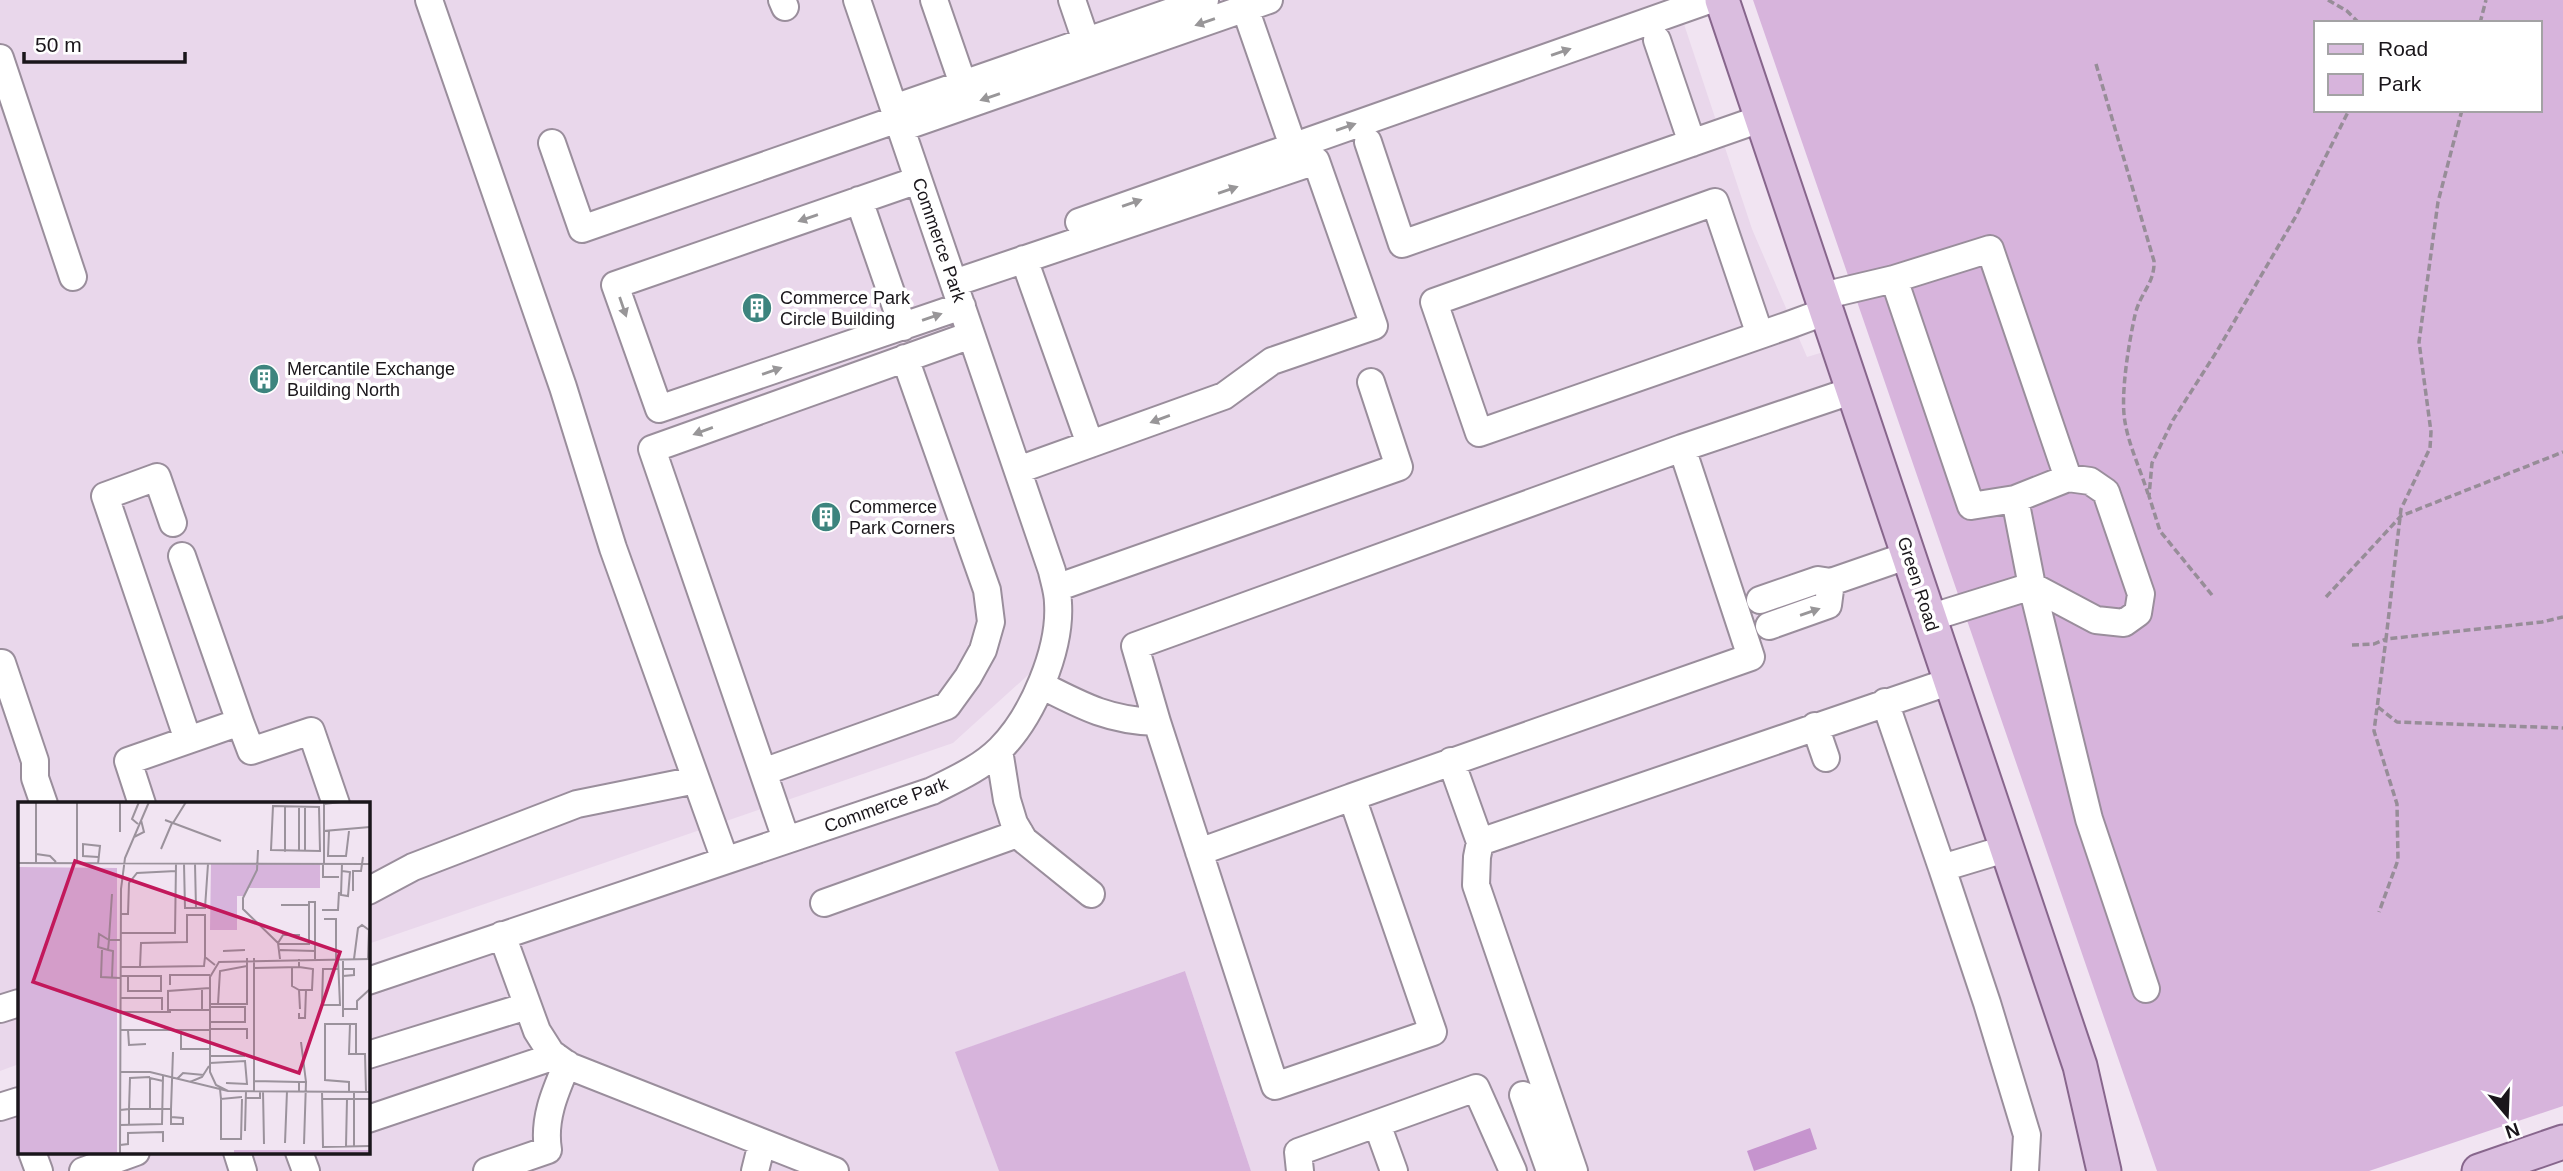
<svg xmlns="http://www.w3.org/2000/svg" width="2563" height="1171" font-family="Arial,sans-serif">
<rect width="100%" height="100%" fill="#f1e4f2"/>
<path fill="#e9d7eb" d="M0 0H1676L1752 229 1807 357 1840 347 2104 1171H1251L1185 971 956 1052 999 1171H0V1107L19 1100V1152H368V981L932 791 999 750 1049 656 953 743 368 944V804H19V1064L0 1071Z"/>
<path fill="#d7b4dc" fill-rule="evenodd" d="M1753 0H2563V1106L2369 1171H2157ZM2316 23H2540V110H2316Z
M1185 971 1251 1171H999L955 1052Z"/>
<path fill="#c694ce" d="M1810 1128 1817 1149 1754 1171 1747 1151Z"/>
<g fill="none" stroke-linecap="round" stroke-linejoin="round">
<g stroke="#9a8e9c" stroke-width="30">
<path id="minor" d="M429 0 563 387 613 548 725 860
M782 0 785 7
M934 0 963 84
M1072 0 1086 41
M1245 8 1293 146
M1657 40 1692 143
M0 58 73 277
M894 108 1205 0
M901 128 1269 0
M1368 142 1402 244 1763 118
M552 143 582 229 898 119
M918 180 615 285 659 409 962 306
M859 200 903 327
M1079 222 1709 0
M1024 259 1090 444
M1894 279 1971 506 2015 499
M954 283 1316 161 1374 326 1272 361 1224 396 1018 470
M1822 296 1894 279 1990 249 2068 478
M1760 335 1715 202 1434 302 1479 433 1789 325 1827 311
M173 523 157 477 105 496 188 740
M2032 586 2089 819 2146 989
M1056 588 1399 467 1371 382
M1760 600 1818 580 1831 582 1909 555
M1929 618 2032 586 2015 499 2068 478 2090 481 2106 492 2141 594 2138 613 2124 623 2096 620 2032 586
M1769 626 1828 605 1831 582
M0 664 2 663 35 761V778L44 804
M1041 685C1082 706 1110 721 1157 722L1275 1086 1433 1032 1352 797 1751 657 1682 448 1854 390
M1885 702 1942 868
M240 722 251 751 311 731 336 804
M1157 722 1135 646 1682 448
M1815 726 1826 758
M999 750 1007 800 1014 823 1024 840 1091 894
M1451 761 1480 842
M763 772 947 706 968 677 983 650 991 622 987 590 905 358
M142 804 128 761 240 722 182 556
M786 839 652 449 971 335
M2005 849 1942 868 1987 1003 2027 1135 2025 1171
M1199 852 1352 797
M368 891 413 867 577 804 696 780
M824 903 1020 833
M502 935 537 1031 551 1053 569 1066 835 1171
M368 981 932 791C956 779 981 768 1000 749 1033 716 1061 649 1058 603 1058 592 1054 581 1052 571L857 0
M0 1009 19 1003
M368 1055 527 1006
M1523 1095 1550 1171
M0 1107 19 1101
M368 1119 555 1056
M1377 1124 1394 1171
M32 1152 39 1171
M237 1152 243 1171
M299 1152 306 1171
M83 1171 136 1152
M487 1171 548 1150C543 1119 555 1092 567 1064
M755 1171 762 1143
M1300 1171 1298 1152 1476 1088 1513 1171
M1574 1171 1476 885 1477 857 1480 842 1951 681"/>
</g>
<g stroke="#87668c" stroke-width="37">
<path id="major" d="M1722 0 2080 1066 2104 1171
M2479 1171 2563 1142"/>
</g>
<path stroke="#978d98" stroke-width="3.5" stroke-dasharray="7 3.5" stroke-linecap="butt" d="M2328 0 2347 11 2359 23
M2480 23 2486 0
M2096 64 2154 261C2155 283 2140 293 2135 315 2129 342 2120 395 2125 422 2129 446 2141 471 2148 494
M2462 110 2438 202 2419 342 2431 432 2430 448 2401 509 2386 639 2542 622 2563 617
M2212 595 2160 531 2149 496 2152 463 2173 420 2217 351 2296 216 2349 110
M2326 597 2401 516 2563 452
M2352 645 2374 644 2386 639 2374 731 2397 804 2398 860 2379 912
M2378 707 2397 722 2563 728"/>
<use href="#minor" stroke="#fff" stroke-width="26"/>
<use href="#major" stroke="#dabddf" stroke-width="33"/>
</g>
<defs><path id="oneway-solid" d="M-6-.8H1V-3.2L6.5 0L1 3.2V.8H-6Z" transform="scale(1.75)"/></defs>
<g fill="#989698">
<use href="#oneway-solid" transform="translate(1205 22) rotate(161)"/>
<use href="#oneway-solid" transform="translate(1561 52) rotate(-19)"/>
<use href="#oneway-solid" transform="translate(990 97) rotate(161)"/>
<use href="#oneway-solid" transform="translate(1346 127) rotate(-19)"/>
<use href="#oneway-solid" transform="translate(1228 190) rotate(-19)"/>
<use href="#oneway-solid" transform="translate(1132 203) rotate(-19)"/>
<use href="#oneway-solid" transform="translate(808 218) rotate(161)"/>
<use href="#oneway-solid" transform="translate(623 307) rotate(71)"/>
<use href="#oneway-solid" transform="translate(932 317) rotate(-19)"/>
<use href="#oneway-solid" transform="translate(772 371) rotate(-19)"/>
<use href="#oneway-solid" transform="translate(1160 419) rotate(160)"/>
<use href="#oneway-solid" transform="translate(703 431) rotate(160)"/>
<use href="#oneway-solid" transform="translate(1810 612) rotate(-19)"/>
</g>
<defs>
<g id="building-disc" transform="scale(1.575)"><circle r="9.5" fill="#3d847e" stroke="#fff"/><path d="M-4-6H4V6H1V3H-1V6H-4ZM-2.5-4.3h1.7v1.8h-1.7ZM.8-4.3h1.7v1.8H.8ZM-2.5-1h1.7V.8h-1.7ZM.8-1h1.7V.8H.8Z" fill="#fff"/></g>
</defs>
<g fill-rule="evenodd">
<use href="#building-disc" x="757" y="308"/>
<use href="#building-disc" x="264" y="379"/>
<use href="#building-disc" x="826" y="517"/>
</g>
<g text-anchor="middle" dominant-baseline="central" stroke-width="7" stroke-linejoin="round" paint-order="stroke">
<g font-size="18" fill="#1a161b" stroke="#fff">
<text transform="translate(939 240) rotate(71)">Commerce Park</text>
<text transform="translate(1918 584) rotate(72)">Green Road</text>
<text transform="translate(886 805) rotate(-20)">Commerce Park</text>
</g>
<g font-size="18" fill="#1a161b" stroke="#fff" text-anchor="start">
<text x="780" y="298">Commerce Park<tspan x="780" dy="21">Circle Building</tspan></text>
<text x="287" y="369">Mercantile Exchange<tspan x="287" dy="21">Building North</tspan></text>
<text x="849" y="507">Commerce<tspan x="849" dy="21">Park Corners</tspan></text>
</g>
</g>
<g transform="translate(18 802)">
<rect width="352" height="352" fill="#f1e4f2"/>
<path d="M193 62H302V86H230L226 94H219V128H192ZM0 65 99 66V351H0ZM216 348H352V351H216Z" fill="#d7b4dc"/>
<path fill="none" stroke="#9b929c" stroke-width="2" d="M18 0V61M59 0V62M255 4 301 5 302 49 253 48ZM287 5V50M147 18 203 39M155 21 168 0M120 22 114 17 121 0M306 29V2L323 0M311 29 310 54H328L331 29M102 30V0M116 35 126 30 123 18M143 47 154 21M240 48 239 68 225 96V107L260 141 262 157M267 50V4M281 50V4M18 52 32 54 38 60M0 61 352 62M80 62 82 44 65 42V54L80 55M166 62 167 106H187L190 62M177 62 178 106M305 62V75H321M306 62V29L352 25M324 69 332 70 330 94 323 93 324 62M335 89V69H343L345 55M263 103H291M304 108H320L321 90M103 112H110L111 81 119 71 158 69M306 117H318V157M103 131H157L158 62M91 137 94 92M91 138 81 132 80 145 90 148 91 138H103M260 141 265 133H282M261 142H291V100H297V157M84 148 83 175 102 176M90 148 95 149 94 175M262 148 297 149M205 149 227 148M236 156V289M320 157 322 203H304L305 167H320M325 157V215M336 157 340 126 344 123 351 128 350 157M103 165H122L123 141 169 140V113H187V155L197 163M122 165 186 164 187 155M281 165 295 167 294 188H281L282 207M236 166 281 165V157M274 166V184L281 188M325 167H336V173L325 174M102 174H143V189H110V174M152 183V173H192M184 186V208M102 196H144V208M192 202H229V156M200 202 202 169 229 164M325 207H339V199L352 187M192 208H150V189L192 186M102 210H153M281 211V216H287L288 188M192 220H227V205H192M332 222 331 252H338M192 227H229V237M102 228H192M110 228 111 243 128 242M163 228V247H192M283 240 288 280M192 254H227M192 261 227 259 229 282 208 281M102 270H132L210 289 352 290M159 277 165 271 186 273M236 279 281 280V289M172 280 184 275 191 264M281 280H288L286 342M202 287 203 297 224 295M210 289 198 283 192 270V175L201 160 352 157M245 289 246 342M304 289 305 345 352 344M331 290V280L307 278V222H338V252H347L348 290M336 290V344M227 296H242V289M203 297V337H223L224 297M304 297H352M132 307H153L155 250M102 308 111 307 112 276 132 275M153 315 165 316V322H153V307M102 323 144 322 145 274M111 323V307H132V276L145 279M227 329 228 289M267 341 269 289M102 343 110 342V331L145 330V340M328 344 329 297M102 351 103 87 107 56 131 0"/>
<path fill="#c2185b" fill-opacity="0.15" stroke="#c2185b" stroke-width="3.5" d="M57 59 322 150 281 271 15 180Z"/>
<rect width="352" height="352" fill="none" stroke="#1a161b" stroke-width="3.5"/>
</g>
<rect x="2314" y="21" width="228" height="91" fill="#ffffff" stroke="#a3a2a4" stroke-width="2"/>
<rect x="2328" y="44" width="35" height="10" fill="#dabddf" stroke="#a3a2a4" stroke-width="2"/>
<text x="2378" y="56" font-size="21" fill="#1a161b">Road</text>
<rect x="2328" y="74" width="35" height="21" fill="#d7b4dc" stroke="#a3a2a4" stroke-width="2"/>
<text x="2378" y="91" font-size="21" fill="#1a161b">Park</text>
<g transform="translate(2507 1115) rotate(161)" stroke="#ffffff" stroke-width="5" paint-order="stroke">
<path d="M0-5L12 26L0 18L-12 26Z" fill="#1a161b"/>
<text y="-10" font-size="19" font-weight="bold" text-anchor="middle" fill="#1a161b">N</text>
</g>
<path d="M24 52v10h161v-10" fill="none" stroke="#1a161b" stroke-width="3.5"/>
<text x="35" y="52" font-size="21" fill="#1a161b" stroke="#ffffff" stroke-width="5" paint-order="stroke">50 m</text>
</svg>
